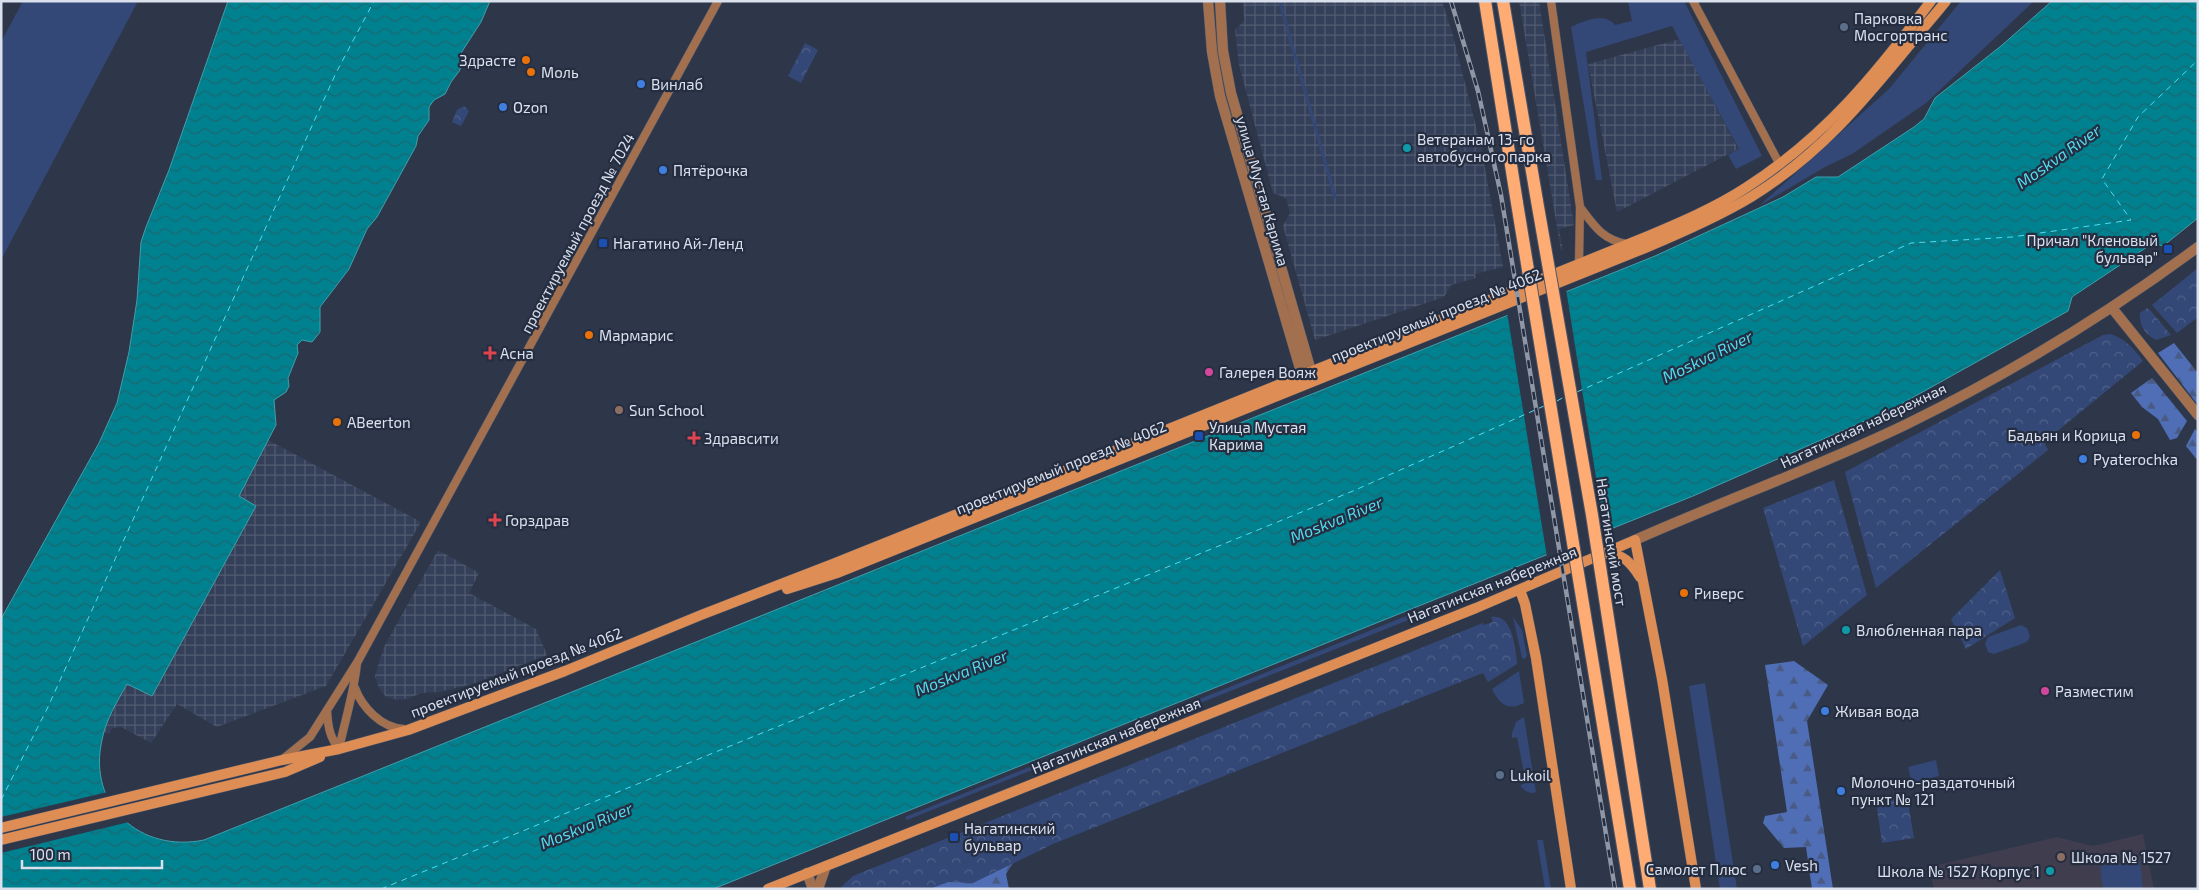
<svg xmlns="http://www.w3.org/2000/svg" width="2199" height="890" font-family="'Exo 2',sans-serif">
<defs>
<pattern id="industrial-grid" width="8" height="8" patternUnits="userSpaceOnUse" patternTransform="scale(1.25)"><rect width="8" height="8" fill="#344059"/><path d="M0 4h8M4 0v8" fill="none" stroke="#515b71"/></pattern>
<pattern id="forest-firs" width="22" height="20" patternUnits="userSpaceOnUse" patternTransform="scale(1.25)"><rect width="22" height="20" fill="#4f6eb6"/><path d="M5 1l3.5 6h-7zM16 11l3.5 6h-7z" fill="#495b84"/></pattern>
<pattern id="park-crowns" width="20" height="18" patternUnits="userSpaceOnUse" patternTransform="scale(1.25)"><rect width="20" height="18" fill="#334877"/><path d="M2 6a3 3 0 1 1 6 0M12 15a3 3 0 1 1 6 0" fill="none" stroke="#50628a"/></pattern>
<pattern id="water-waves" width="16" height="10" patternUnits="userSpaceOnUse" patternTransform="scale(1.25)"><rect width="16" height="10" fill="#00818f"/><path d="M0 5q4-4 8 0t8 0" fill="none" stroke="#1a6872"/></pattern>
</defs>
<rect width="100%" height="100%" fill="#2e374a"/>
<path fill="url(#industrial-grid)" d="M1243 1H1442L1452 32 1481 146 1503 267 1475 274 1476 278 1451 285 1444 297 1315 340 1283 226 1290 213 1286 198 1273 193 1239 65 1235 30 1244 21Z
M1519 1H1539L1574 225 1559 229 1563 250 1561 251Z
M1680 39 1738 149 1617 212 1588 64Z
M268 440 421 522 326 686 217 727 177 704 151 743 121 727 112 728 109 734 104 732 108 718 127 684 152 696 256 506 239 496Z
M438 550 479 573 469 593 536 629 547 655 472 684 440 692 422 693 406 699 398 700 386 697 379 688 375 676 380 659 385 645Z"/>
<path fill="#3f3d4e" d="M2143 834 2154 889H1934L1929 867 2057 837 2093 846Z"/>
<path fill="#334877" d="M23 1H138L1 260V42Z
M1278 1H1281L1337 198 1334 199Z
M1628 1H1684L1762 156 1736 169 1728 155 1739 149 1672 26 1586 52 1602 180H1596L1571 27C1584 21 1604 12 1615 25L1632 21Z
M1961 1H2034L1926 103 1852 154 1825 167 1759 206 1889 89Z
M1546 562 1548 566 1481 592 1480 588Z
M1429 607 1431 611 907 820 905 817Z
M1513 617 1522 630 1527 656 1525 659 1522 658Z
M2021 625 2027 628 2030 636 2027 642 1994 654 1988 652 1985 644 1988 637Z
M1519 671 1524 703C1507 712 1499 703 1492 689Z
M1705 683 1737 889H1720L1689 686Z
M1524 717 1536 792C1530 795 1526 791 1521 787V785L1526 783 1517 737 1512 738V733L1516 722Z
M1936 760 1939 776 1912 783 1908 767Z
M1537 840H1543L1551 889H1545Z
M2140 861 2143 889H2103L2100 866Z"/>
<path fill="url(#forest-firs)" d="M2174 343 2198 373V405L2158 353Z
M2152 378 2187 421 2177 438 2170 440 2158 419 2142 407 2131 393Z
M2195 429 2198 433V461L2186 446Z
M1794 661 1828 685 1807 721 1833 889H1812L1806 847 1784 848 1763 823 1765 816 1787 812 1765 665Z
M1020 852 1006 874 1009 889H889Z"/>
<path fill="url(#park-crowns)" d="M805 43 818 50 801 83 788 76Z
M464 106 469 111 461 126 452 122 457 110Z
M2198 268V317L2177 333 2152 305Z
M2147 308 2150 310 2171 335 2156 340C2145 334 2139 326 2140 313Z
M2110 334C2126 339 2134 349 2143 361L2044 442 2048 450 1876 588 1845 472 2103 335Z
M1834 480 1867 595 1803 646 1763 508Z
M2000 570 2015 618 1966 649 1951 619Z
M1491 617C1513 614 1514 645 1517 660V664L1488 682 1483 673 1053 844 973 883 948 882 930 889H839L853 876 1483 623 1484 625 1493 622Z
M1907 796 1914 838 1882 843 1876 801Z"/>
<path fill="url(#water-waves)" stroke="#419eab" d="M228 1H490L481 22 461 53 460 70 451 82 445 94 434 100 429 107V120L418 136 416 146 377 217 367 229 349 269 320 307V332L312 342 302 340 297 345 298 353 288 378 289 386 286 392 274 400 276 425 239 496 256 506 152 696 127 684C117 702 106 719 102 740 87 806 141 853 204 840L1655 256 1783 197 1816 177H1838L1914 127 1924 119 1935 98 2001 46 2052 1H2198V218L2163 246 2153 243 2072 297 2068 311 1892 409 1693 496 713 889H1V619L99 443 117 403 129 352 137 300 141 242 146 227 169 170Z"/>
<path fill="#2e374a" d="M2151 246 2152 247 2074 299 2073 297Z
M1566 289 1605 534 1547 557 1507 312Z
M108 792 119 813 129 822 1 853V817Z"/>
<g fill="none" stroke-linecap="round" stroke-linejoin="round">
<path stroke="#53dbef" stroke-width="1" stroke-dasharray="6 5" stroke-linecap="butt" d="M1577 392 1911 243 2012 237 2131 220 2102 179 2138 117 2198 60
M1557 401 1564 397
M1 800 47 709 336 73 374 1
M381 889 1353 491 1544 406"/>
<g stroke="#4d5567" stroke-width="9">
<path id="minor" d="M1551 1 1580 207 1579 264
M1693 1 1780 165
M1580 207C1594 226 1603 240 1627 244
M355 688C362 707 381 728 404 729
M327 710C328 726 329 736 339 749
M339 749C345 720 354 693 357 663
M284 758 310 737 358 661 718 1"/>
</g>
<g stroke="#4d5567" stroke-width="11">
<path id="tertiary" d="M1208 1 1212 52 1220 96 1304 382
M1220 1 1223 51 1231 93 1313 378
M2112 308 2198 415
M1635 540C1725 500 1818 467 1907 424 2009 374 2106 315 2198 247
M807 873 813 889
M818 889 826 866"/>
</g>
<g stroke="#4d5567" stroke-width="11">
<path id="secondary" d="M1605 554C1623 553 1631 563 1640 577
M787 589 837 573 1645 248C1681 233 1718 217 1751 197 1819 155 1862 103 1912 42 1923 28 1935 15 1946 1
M1520 590 1525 604 1536 658 1571 889
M1 828 282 760 339 749 408 730 565 671 701 615 833 564 1641 239C1677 224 1715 208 1747 187 1826 136 1875 75 1931 1
M1 840 285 772 320 757
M768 889 1476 608 1635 540 1662 679 1696 889"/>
</g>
<g stroke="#4d5567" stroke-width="14">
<path id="primary" d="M1485 1 1517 203
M1503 1 1537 201"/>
</g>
<use href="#minor" stroke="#a2704e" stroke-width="8"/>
<use href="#tertiary" stroke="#a2704e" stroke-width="10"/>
<use href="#secondary" stroke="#de8e55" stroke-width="10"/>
<use href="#primary" stroke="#feac73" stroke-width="12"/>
<g stroke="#8f97a6" stroke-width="4.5">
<path id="rail" d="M1451 1 1478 91 1501 195 1615 889"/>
</g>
<use href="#rail" stroke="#252d40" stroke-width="2.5" stroke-dasharray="8" stroke-linecap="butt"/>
<g stroke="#4d5567" stroke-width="14" stroke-linecap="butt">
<path id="primary-bridge" d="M1537 201 1592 515 1650 889
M1517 203 1630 889"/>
</g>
<use href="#primary-bridge" stroke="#feac73" stroke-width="12"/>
</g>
<g fill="#5c6f8a" stroke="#252d40" stroke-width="2">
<circle cx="1844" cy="27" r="5"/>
<circle cx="1500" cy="775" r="5"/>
<circle cx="1757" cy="869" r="5"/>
</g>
<g fill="#e8710a" stroke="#252d40" stroke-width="2">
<circle cx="526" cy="60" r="5"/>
<circle cx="531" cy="72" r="5"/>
<circle cx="589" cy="335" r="5"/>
<circle cx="337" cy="422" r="5"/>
<circle cx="2136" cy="435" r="5"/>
<circle cx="1684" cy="593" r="5"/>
</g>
<g fill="#3f7fe0" stroke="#252d40" stroke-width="2">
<circle cx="641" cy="84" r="5"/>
<circle cx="503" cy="107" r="5"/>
<circle cx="663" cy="170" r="5"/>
<circle cx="2083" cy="459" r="5"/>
<circle cx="1825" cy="711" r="5"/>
<circle cx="1841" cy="791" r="5"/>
<circle cx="1775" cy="865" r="5"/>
</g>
<g fill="#0f9aa8" stroke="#252d40" stroke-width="2">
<circle cx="1407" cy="148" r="5"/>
<circle cx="1846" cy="630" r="5"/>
<circle cx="2050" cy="871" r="5"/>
</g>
<g fill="#1a4fb4" stroke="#252d40" stroke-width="2">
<rect x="598" y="238" width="10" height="10" rx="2.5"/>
<rect x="2163" y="244" width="10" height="10" rx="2.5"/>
<rect x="1194" y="431" width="10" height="10" rx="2.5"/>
<rect x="949" y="832" width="10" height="10" rx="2.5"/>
</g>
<g fill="#e0444e" stroke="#252d40" stroke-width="2">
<path d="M487.5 345.5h5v5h5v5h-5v5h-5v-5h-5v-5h5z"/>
<path d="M691.5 430.5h5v5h5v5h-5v5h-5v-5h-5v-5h5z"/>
<path d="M492.5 512.5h5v5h5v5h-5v5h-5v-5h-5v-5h5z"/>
</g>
<g fill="#d1479c" stroke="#252d40" stroke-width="2">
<circle cx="1209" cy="372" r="5"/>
<circle cx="2045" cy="691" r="5"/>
</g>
<g fill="#8d6e63" stroke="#252d40" stroke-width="2">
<circle cx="619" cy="410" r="5"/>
<circle cx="2061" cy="857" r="5"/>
</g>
<g text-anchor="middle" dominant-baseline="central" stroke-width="4.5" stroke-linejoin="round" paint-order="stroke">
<g font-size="15" fill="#dae0ec" stroke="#252d40" text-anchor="start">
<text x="1854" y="18">Парковка<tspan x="1854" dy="17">Мосгортранс</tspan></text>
<text x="516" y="60" text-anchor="end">Здрасте</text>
<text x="541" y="72">Моль</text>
<text x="651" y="84">Винлаб</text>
<text x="513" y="107">Ozon</text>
<text x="1417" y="139">Ветеранам 13-го<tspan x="1417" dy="17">автобусного парка</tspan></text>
<text x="673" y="170">Пятёрочка</text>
<text x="2158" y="240" text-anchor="end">Причал "Кленовый<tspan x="2158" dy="17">бульвар"</tspan></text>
<text x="613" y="243">Нагатино Ай-Ленд</text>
<text x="599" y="335">Мармарис</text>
<text x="500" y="353">Асна</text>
<text x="1219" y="372">Галерея Вояж</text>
<text x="629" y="410">Sun School</text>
<text x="347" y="422">ABeerton</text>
<text x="1209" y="427">Улица Мустая<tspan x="1209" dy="17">Карима</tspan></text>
<text x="2126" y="435" text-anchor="end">Бадьян и Корица</text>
<text x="704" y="438">Здравсити</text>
<text x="2093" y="459">Pyaterochka</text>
<text x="505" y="520">Горздрав</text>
<text x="1694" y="593">Риверс</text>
<text x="1856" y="630">Влюбленная пара</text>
<text x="2055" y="691">Разместим</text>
<text x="1835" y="711">Живая вода</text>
<text x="1510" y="775">Lukoil</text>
<text x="1851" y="782">Молочно-раздаточный<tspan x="1851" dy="17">пункт № 121</tspan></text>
<text x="964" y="828">Нагатинский<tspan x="964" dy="17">бульвар</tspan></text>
<text x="2071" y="857">Школа № 1527</text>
<text x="1785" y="865">Vesh</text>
<text x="1747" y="869" text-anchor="end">Самолет Плюс</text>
<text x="2040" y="871" text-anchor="end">Школа № 1527 Корпус 1</text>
</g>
<g font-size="15" fill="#dae0ec" stroke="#252d40">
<text transform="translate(1263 191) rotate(74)">улица Мустая Карима</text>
<text transform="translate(577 233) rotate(-62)">проектируемый проезд № 7024</text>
<text transform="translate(1436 315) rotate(-22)">проектируемый проезд № 4062</text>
<text transform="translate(1863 425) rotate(-25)">Нагатинская набережная</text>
<text transform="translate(1061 467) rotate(-22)">проектируемый проезд № 4062</text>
<text transform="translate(1612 542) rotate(81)">Нагатинский мост</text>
<text transform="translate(1492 584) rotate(-22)">Нагатинская набережная</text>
<text transform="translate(516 672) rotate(-21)">проектируемый проезд № 4062</text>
<text transform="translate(1116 735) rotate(-22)">Нагатинская набережная</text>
</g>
<g font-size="16" font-style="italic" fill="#53dbef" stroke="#252d40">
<text transform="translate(2058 156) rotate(-35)">Moskva River</text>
<text transform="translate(1707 356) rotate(-26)">Moskva River</text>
<text transform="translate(1336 519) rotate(-22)">Moskva River</text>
<text transform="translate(961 672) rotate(-22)">Moskva River</text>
<text transform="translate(586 825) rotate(-22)">Moskva River</text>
</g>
</g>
<rect width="2199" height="890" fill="none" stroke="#dae0ec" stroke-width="5"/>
<path d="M22 860v8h140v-8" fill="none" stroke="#dae0ec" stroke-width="2.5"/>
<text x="30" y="860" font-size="15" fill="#dae0ec" stroke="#252d40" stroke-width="4" paint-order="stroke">100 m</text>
</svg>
